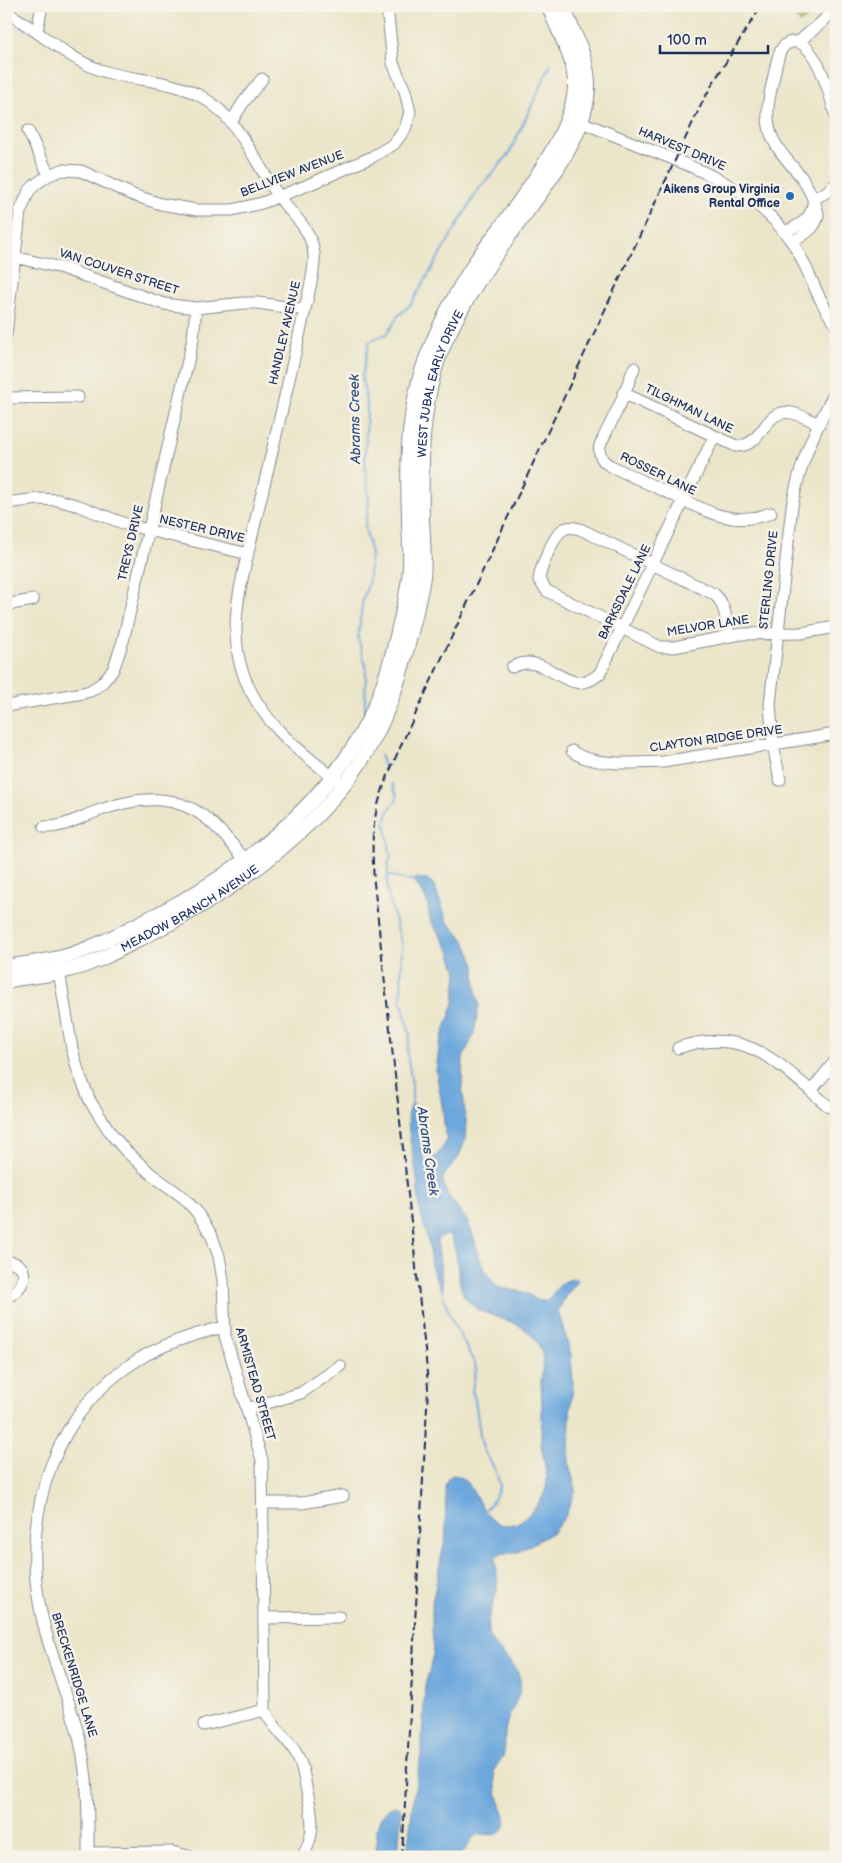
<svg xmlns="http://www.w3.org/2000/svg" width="842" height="1863" font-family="'Balsamiq Sans',sans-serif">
<rect width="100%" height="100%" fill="#f7f3e8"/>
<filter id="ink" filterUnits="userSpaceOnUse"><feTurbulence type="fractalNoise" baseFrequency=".02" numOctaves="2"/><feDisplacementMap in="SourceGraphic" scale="10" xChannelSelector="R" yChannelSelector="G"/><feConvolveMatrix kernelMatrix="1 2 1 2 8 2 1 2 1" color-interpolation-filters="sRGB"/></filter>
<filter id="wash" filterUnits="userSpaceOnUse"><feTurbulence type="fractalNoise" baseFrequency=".0096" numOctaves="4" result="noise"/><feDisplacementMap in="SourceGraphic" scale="20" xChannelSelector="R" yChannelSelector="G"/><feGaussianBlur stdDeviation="1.12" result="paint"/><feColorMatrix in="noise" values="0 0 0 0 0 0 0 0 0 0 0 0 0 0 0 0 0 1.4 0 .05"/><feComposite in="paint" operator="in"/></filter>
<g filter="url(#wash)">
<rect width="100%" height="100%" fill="#ebe5c9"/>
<path fill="#a9c167" stroke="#627862" d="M792 6H813L816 11 800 23 789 8Z"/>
<path fill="#6da8dd" stroke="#446c9e" d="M418 878 430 881 434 885 447 921 465 941 475 965 476 989 479 1004 474 1034 463 1058 462 1084 466 1122 465 1141 458 1158 443 1177C442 1196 461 1208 468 1223 478 1243 479 1275 500 1287 507 1290 515 1290 523 1292 530 1294 536 1301 543 1301 554 1301 556 1278 576 1279L577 1283 566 1295 558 1311 571 1354 573 1385 570 1413 569 1464 576 1489 565 1517 553 1532 516 1553H503L495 1558C496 1568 498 1578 497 1589 495 1605 483 1621 490 1637 496 1654 524 1664 520 1689 517 1704 506 1717 505 1733 504 1741 506 1748 503 1756 500 1762 495 1766 494 1772 495 1780 496 1789 498 1796 501 1808 515 1829 495 1834 488 1836 482 1833 475 1835 470 1840 469 1847 463 1852 452 1860 421 1857 407 1857L413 1800 421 1755 425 1685 432 1662 434 1650 432 1630V1604L446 1534 445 1486 448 1478 453 1475C479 1478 479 1533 514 1524 527 1520 543 1501 546 1488 549 1474 542 1457 541 1442 541 1431 542 1420 542 1408 542 1399 541 1390 541 1381 542 1370 545 1359 540 1348 525 1314 485 1322 468 1301 457 1288 459 1269 456 1253 455 1247 452 1241 450 1235L439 1237 437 1240 443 1288H440L431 1266 429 1245 419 1206 417 1178 409 1133 408 1112 412 1104 416 1106 423 1130V1156L425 1161 428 1162C434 1160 445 1146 447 1139L445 1134 443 1111 436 1070 440 1043 454 1003 457 972 450 951 434 926 430 919 427 901 414 880Z
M394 1806 400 1808 401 1813 398 1857H377C376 1838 373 1815 394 1806Z"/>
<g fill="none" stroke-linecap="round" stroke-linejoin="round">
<path stroke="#6da8dd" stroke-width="2" d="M365 709 366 666 358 638 363 598 368 585 371 554 365 527 369 503 365 463 367 407 362 377 369 343 374 339 387 334 398 316 411 304 478 190 509 154 551 64
M380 755 385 769
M392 784 397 796 396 801 389 810 385 822 391 857 388 863 387 891 402 945 401 1000 410 1035 407 1052 412 1085V1106
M390 875 406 880H414
M442 1286 443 1297 451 1318 475 1364 476 1369 472 1391 475 1400 481 1441 484 1451 496 1471 500 1486 493 1501 484 1511"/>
</g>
</g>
<g filter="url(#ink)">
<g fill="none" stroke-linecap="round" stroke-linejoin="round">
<g stroke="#838a94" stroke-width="13">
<path id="minor" d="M6 12C38 30 65 57 100 70 133 82 170 78 202 97 240 119 255 164 280 198 290 213 305 223 311 241 316 253 314 265 312 278 297 346 281 414 265 481 259 505 254 528 248 552 239 591 230 628 241 667 256 718 297 750 338 781
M37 31 42 6
M799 42C819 52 831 97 836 118
M799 42C809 31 829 21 832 6
M574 119C599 129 623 139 648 149 700 169 751 189 786 234 808 261 814 297 836 324
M231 122 243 103 262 79
M28 131 49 175
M813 199 825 193 836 184
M785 232C799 225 812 220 813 203
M792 242C803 235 818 228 818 213 815 201 809 189 802 178 791 164 775 149 770 131 764 110 772 86 776 66 779 52 782 40 799 42
M14 257 62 268 164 304 196 308 244 303H258L305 310
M6 334 20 212 29 191 36 184 49 175 62 170 81 171 133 195 161 204 197 210H232L262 203 308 185 372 157 394 144 405 129 410 112 405 91 393 63 387 6
M634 368 621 402 600 445C598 454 602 461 609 465 629 475 649 484 669 493 704 510 731 528 771 513
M623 393 736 446C765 447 763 407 792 413 801 415 810 420 818 423
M6 398 78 397
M6 503 39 499 58 500 79 506 128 525 248 554
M6 605 33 600
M729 636C726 621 726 604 714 594L580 529C575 528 569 526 564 529 554 534 540 569 539 580L547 591 660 647H674L741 634 801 633 836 627
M512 667C517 665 522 663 527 663 554 663 573 699 600 673L714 437
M6 706 83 693 90 691 101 684 113 670 123 641 193 339 196 308
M572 751C592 767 638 763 663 762L836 734
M780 780 773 745 770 704 792 506C800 463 814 430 836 391
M44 827C62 828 79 818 95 812 137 796 179 791 214 825 227 837 238 852 250 865
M58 965 72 1049 78 1071 90 1101 112 1135 125 1150 151 1174 183 1197 196 1211 211 1234 219 1256 223 1280 225 1336 262 1460 265 1710C272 1728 287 1737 296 1753 302 1763 304 1775 306 1787 312 1812 317 1834 302 1857
M678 1048C747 1025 779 1064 827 1105L836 1110
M811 1091 836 1060
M6 1262C32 1261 27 1290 6 1297
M247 1409 301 1393 340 1366
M263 1503H302L343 1496
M264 1618 339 1617
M204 1725 265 1710
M88 1853 172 1852 192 1857
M88 1857C88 1815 89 1778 79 1737 67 1691 47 1649 39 1602 22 1510 56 1409 139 1359 165 1343 194 1334 224 1327"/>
</g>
<g stroke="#838a94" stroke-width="16">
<g id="major">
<path d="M6 967C26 963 47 962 67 956 96 947 123 932 150 918 236 875 326 807 369 719 383 691 391 662 398 632 402 614 407 596 409 578 412 558 409 537 409 517 407 463 407 410 426 359 439 324 456 292 476 261 505 220 574 137 575 87 576 58 558 33 549 6"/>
<path id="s1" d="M6 981C26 976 48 976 68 970 98 963 126 946 153 932 226 896 314 833 359 764 386 723 400 679 411 632 416 613 420 595 423 577 425 558 423 539 422 520 421 464 420 408 440 354 455 315 478 280 502 246 533 200 589 141 588 83 587 55 572 32 563 6"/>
</g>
</g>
<use href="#minor" stroke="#fff" stroke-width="11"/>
<use href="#major" stroke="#fff" stroke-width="14"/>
<path stroke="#1b2f5e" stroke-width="2" stroke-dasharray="8 4" stroke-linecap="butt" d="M402 1857 428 1389 426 1359 374 883C373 861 371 839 375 818 381 786 396 757 409 728L701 105 713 83 761 6"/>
</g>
</g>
<circle fill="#1f6fb2" stroke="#f7f3e8" stroke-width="2" cx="790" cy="196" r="5"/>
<g text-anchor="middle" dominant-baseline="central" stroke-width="5" stroke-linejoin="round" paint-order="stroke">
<g font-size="12" fill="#1b2f5e" stroke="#f7f3e8">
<text transform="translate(682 149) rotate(23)">HARVEST DRIVE</text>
<text transform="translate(292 174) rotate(-21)">BELLVIEW AVENUE</text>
<text transform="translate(119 272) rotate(18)">VAN COUVER STREET</text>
<text transform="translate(285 333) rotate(-77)">HANDLEY AVENUE</text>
<text stroke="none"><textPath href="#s1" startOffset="820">WEST JUBAL EARLY DRIVE</textPath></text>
<text transform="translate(689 409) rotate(26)">TILGHMAN LANE</text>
<text transform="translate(658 474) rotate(26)">ROSSER LANE</text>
<text transform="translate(202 529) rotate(13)">NESTER DRIVE</text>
<text transform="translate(131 543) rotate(-77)">TREYS DRIVE</text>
<text transform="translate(769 580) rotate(-84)">STERLING DRIVE</text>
<text transform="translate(625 592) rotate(-64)">BARKSDALE LANE</text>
<text transform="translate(708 626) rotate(-9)">MELVOR LANE</text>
<text transform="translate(716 739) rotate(-8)">CLAYTON RIDGE DRIVE</text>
<text stroke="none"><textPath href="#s1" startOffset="200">MEADOW BRANCH AVENUE</textPath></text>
<text transform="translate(255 1384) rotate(74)">ARMISTEAD STREET</text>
<text transform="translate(74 1675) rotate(73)">BRECKENRIDGE LANE</text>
</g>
<g font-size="12" font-weight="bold" fill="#1b2f5e" stroke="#f7f3e8" text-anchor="end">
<text x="780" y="189">Aikens Group Virginia<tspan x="780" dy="14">Rental Office</tspan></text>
</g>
<g font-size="14" font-style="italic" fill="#345384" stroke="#f7f3e8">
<text transform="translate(355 419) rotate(-91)">Abrams Creek</text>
<text transform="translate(428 1151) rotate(82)">Abrams Creek</text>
</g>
</g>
<rect width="842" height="1863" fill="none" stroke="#f7f3e8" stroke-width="25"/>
<path d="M660 45v8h108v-8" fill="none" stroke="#1b2f5e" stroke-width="2.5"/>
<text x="667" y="45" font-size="15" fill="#1b2f5e" stroke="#f7f3e8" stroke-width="4" paint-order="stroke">100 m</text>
</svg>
